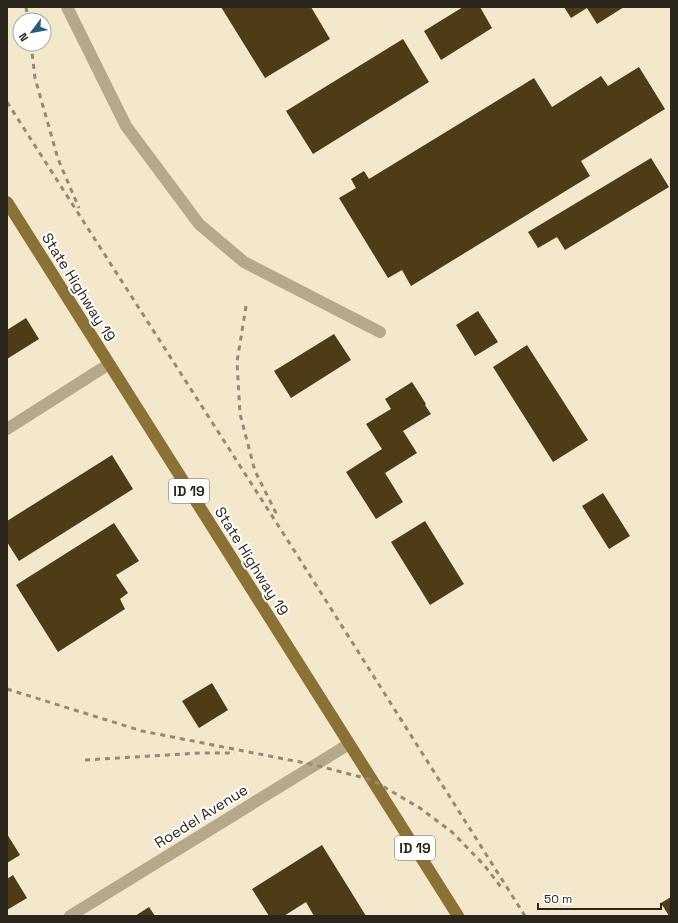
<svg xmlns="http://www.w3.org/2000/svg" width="678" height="923" font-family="'Space Grotesk',sans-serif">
<rect width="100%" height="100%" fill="#f3e7cc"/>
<path fill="#4d3c16" d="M221 7H311L330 39 265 78Z
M463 7H480L492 28 441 60 424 31Z
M564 7H624L597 24 587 8 571 18Z
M403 39 429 82 313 154 286 111Z
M639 67 665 109 581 161 590 176 411 286 402 270 388 278 339 198 356 188 351 179 364 171 369 179 534 78 552 107 601 76 608 86Z
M651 158 669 187 565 250 557 237 538 248 528 232Z
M478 311 498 342 475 356 456 325Z
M26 318 39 339 7 359V330Z
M334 334 351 360 291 398 274 371Z
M527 345 588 440 553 462 493 367Z
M412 382 426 404 425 405 431 414 403 431 417 453 385 473 403 502 376 519 346 472 382 449 366 424 391 409 385 399Z
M112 455 133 489 19 561 7 542V521Z
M603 493 630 536 609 549 582 506Z
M425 521 464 584 430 605 391 542Z
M114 523 139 561 116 575 128 593 120 599 125 609 58 652 16 585Z
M212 683 228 710 199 728 182 701Z
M7 834 20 855 7 863Z
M322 845 366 916H314L306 902 284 916H269L252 889Z
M13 875 27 898 7 910V879Z
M671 897V916H669L661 903Z
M149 907 155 916H135Z"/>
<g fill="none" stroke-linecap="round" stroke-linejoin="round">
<path stroke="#b6a88a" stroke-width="12" d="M67 7 126 126 199 224 244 262 380 332
M7 429 109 364
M70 916 349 744"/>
<path stroke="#8b7136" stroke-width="12" d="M7 202 458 916"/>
<path stroke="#938a77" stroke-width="3" stroke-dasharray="5 5" stroke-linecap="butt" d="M26 7 28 20
M31 44 35 78 58 159 79 208
M7 102 299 558 525 916
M246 306 237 362 240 414 255 471 278 517
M7 689 142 731 315 765 372 780 420 808 452 832 484 865 501 887
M85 760 200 753H235"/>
</g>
<g text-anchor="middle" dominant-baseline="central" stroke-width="4" stroke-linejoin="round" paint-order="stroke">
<g fill="#fff" stroke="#6b6760" stroke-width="1">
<rect x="169" y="479" width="40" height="24" rx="3"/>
<rect x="395" y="836" width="40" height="24" rx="3"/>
</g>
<g font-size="14" font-weight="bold" fill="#2b261c">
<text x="189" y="491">ID 19</text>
<text x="415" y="848">ID 19</text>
</g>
<g font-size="15" fill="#2b261c" stroke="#fff">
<text transform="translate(79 287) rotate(58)">State Highway 19</text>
<text transform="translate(252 561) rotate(58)">State Highway 19</text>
<text transform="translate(201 816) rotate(-32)">Roedel Avenue</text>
</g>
</g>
<rect width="678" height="923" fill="none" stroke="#2b261c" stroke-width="16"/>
<g transform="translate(32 32) rotate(238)"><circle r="19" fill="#ffffff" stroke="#aaa8a4"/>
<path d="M0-3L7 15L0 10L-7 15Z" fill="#295c79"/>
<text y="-6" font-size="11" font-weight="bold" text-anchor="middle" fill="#2b261c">N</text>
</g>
<path d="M538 903v6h123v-6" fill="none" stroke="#2b261c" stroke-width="2"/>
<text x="544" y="903" font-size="12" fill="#2b261c" stroke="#ffffff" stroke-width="3" paint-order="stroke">50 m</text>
</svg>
